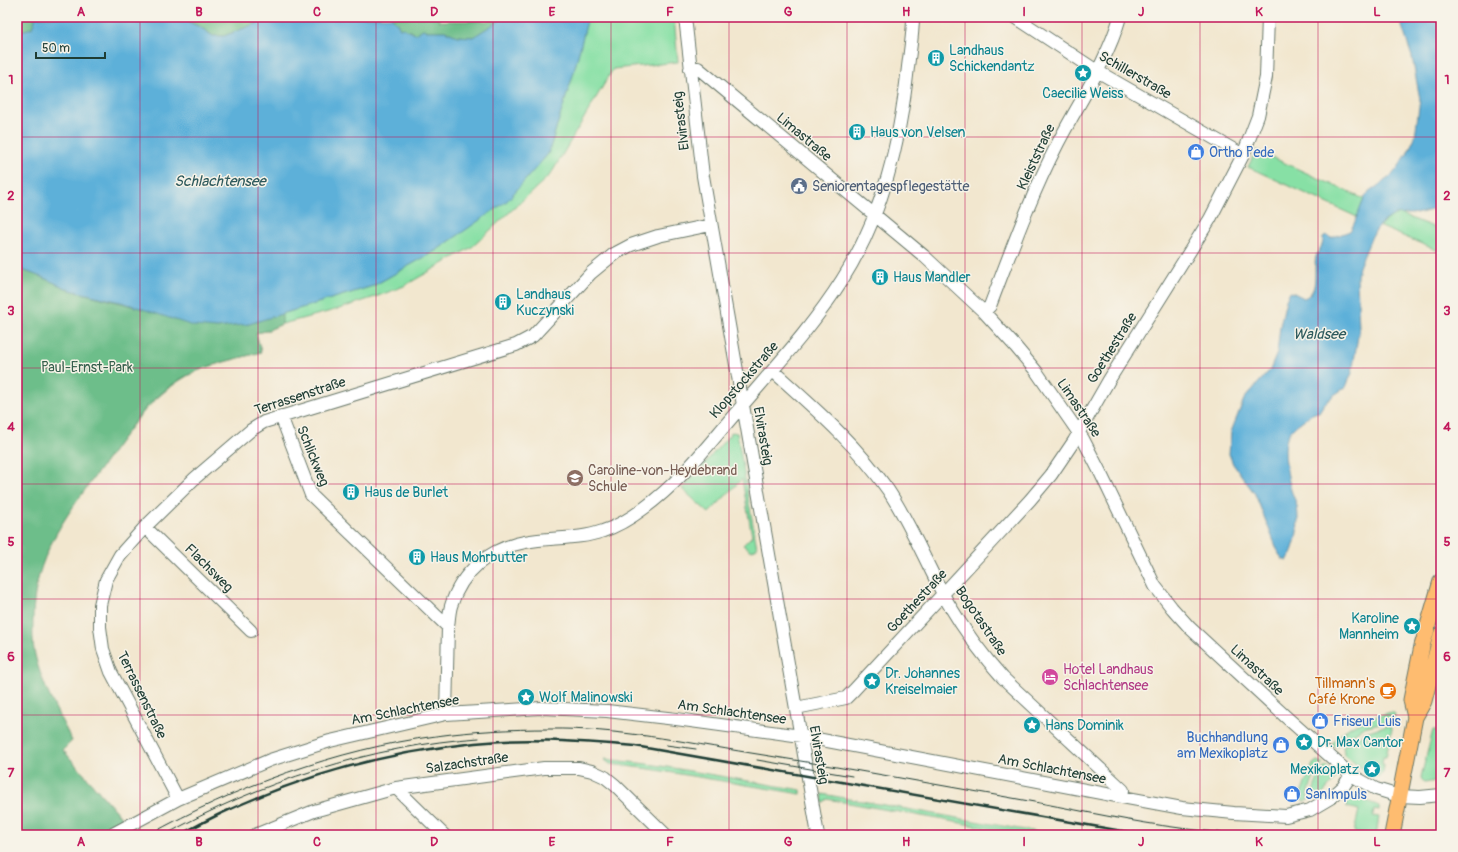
<svg xmlns="http://www.w3.org/2000/svg" width="1458" height="852" font-family="Pangolin,sans-serif">
<rect width="100%" height="100%" fill="#f7f3e8"/>
<filter id="ink" filterUnits="userSpaceOnUse"><feTurbulence type="fractalNoise" baseFrequency=".025" numOctaves="2"/><feDisplacementMap in="SourceGraphic" scale="8" xChannelSelector="R" yChannelSelector="G"/><feConvolveMatrix kernelMatrix="1 2 1 2 8 2 1 2 1" color-interpolation-filters="sRGB"/></filter>
<filter id="wash" filterUnits="userSpaceOnUse"><feTurbulence type="fractalNoise" baseFrequency=".012" numOctaves="4" result="noise"/><feDisplacementMap in="SourceGraphic" scale="16" xChannelSelector="R" yChannelSelector="G"/><feGaussianBlur stdDeviation="0.9" result="paint"/><feColorMatrix in="noise" values="0 0 0 0 0 0 0 0 0 0 0 0 0 0 0 0 0 1.4 0 .05"/><feComposite in="paint" operator="in"/></filter>
<g filter="url(#wash)">
<rect width="100%" height="100%" fill="#f2e7cf"/>
<path fill="#87e0a5" stroke="#538e6c" d="M588 17H674L678 62 613 69 551 174 472 247 404 286 378 296 339 309 282 324 266 331 256 333 261 352C234 360 202 365 179 381 146 402 125 435 103 465 79 497 54 528 41 565 32 592 30 625 34 652 39 684 58 713 72 741L63 750 125 822 101 835H17V268L44 278 249 324 373 286 437 250 506 201 548 154 573 75Z
M1256 150 1364 199 1357 217 1248 167Z
M1400 214 1441 230V252L1379 226 1394 215Z
M732 432 737 433 757 548 751 551 743 545 752 536 742 479 709 513 682 489Z
M1392 712 1395 714 1393 720 1364 727 1352 735 1336 747 1332 744C1347 723 1369 718 1392 712Z
M1388 725 1391 726 1392 729 1386 757H1383L1382 764 1384 765 1383 773 1380 776H1377L1358 766 1344 754 1343 746 1365 732Z
M1433 730H1436L1441 732V780L1425 783 1422 781 1421 777Z
M604 759 655 765 801 790V794L650 769 610 764Z
M1317 761 1323 763C1316 774 1308 787 1308 800L1304 802 1301 799V793L1313 764Z
M1325 767H1327L1337 777 1325 791V792L1320 797 1318 796 1315 798 1312 795C1315 785 1319 774 1325 767Z
M822 794 1053 835H1028L827 799 823 803Z
M1355 796 1379 806V811L1374 810 1373 816 1379 817 1376 835 1354 832 1359 810 1347 807V801Z"/>
<path fill="#6dbe8a" stroke="#467e5f" d="M17 17H36L32 28 17 32Z
M185 17H273L224 36H213L200 27 189 22Z
M391 17H439V21H500L473 37 457 36 445 31H427L423 29 415 34 411 31 400 29 396 22Z
M17 268 44 278 70 290 217 328 249 324 282 313V324L266 331 256 333 261 352C234 360 203 365 179 380 167 388 157 397 147 406 130 427 114 450 98 472 64 519 34 557 33 618 33 630 32 643 35 655 42 685 58 713 72 741L63 750 125 822 101 835H17Z"/>
<path fill="#5db0d9" stroke="#3e7686" d="M36 17H185L189 22 200 27 213 36H224L273 17H391L396 22 400 29 403 28 415 34 423 29 427 31H445L457 36 473 37 505 17H588L573 75 548 154 507 201 437 250 373 286 249 324 217 328 193 326 125 303 70 290 44 278 17 268V32L32 28Z
M1399 17H1441V207L1421 213 1394 215 1380 224 1372 236 1359 267 1357 276 1359 330 1352 373 1346 387 1334 395 1324 404 1319 412C1312 413 1307 417 1301 422 1295 426 1289 432 1287 438 1282 450 1288 478 1291 490 1293 496 1296 501 1297 507 1300 524 1296 547 1287 561L1282 559 1279 554 1255 494 1233 464 1229 454 1231 432 1244 399 1270 370 1277 353 1280 326 1286 300 1289 293 1292 292 1304 298C1320 292 1313 270 1316 257 1318 249 1324 247 1323 237L1326 235 1331 238 1350 231 1354 224 1364 199 1368 193 1391 176 1397 169 1407 154 1415 137 1420 99 1412 57Z"/>
</g>
<g filter="url(#ink)">
<g fill="none" stroke-linecap="round" stroke-linejoin="round">
<g stroke="#69786a" stroke-width="14">
<path id="minor" d="M685 17 703 176 818 835
M1015 17 1097 71 1243 155
M690 69 698 68 924 256 984 312 1015 346 1036 371 1083 439 1100 472 1155 586 1172 608 1190 628 1286 717 1351 775 1376 789 1399 796 1420 797 1441 795
M984 312 990 306C1011 251 1031 195 1058 143 1079 102 1107 62 1120 17
M773 371C814 408 856 444 888 490 912 526 927 566 948 603 964 630 982 655 1003 678L1123 790 1122 797
M281 416 311 495 448 627 446 714
M145 527 251 631
M448 627C449 620 449 613 451 606 461 572 490 548 525 542 551 537 578 540 603 531 618 526 631 518 643 509 683 480 709 443 741 407 776 366 813 326 842 280 883 216 900 141 908 67 910 50 913 34 913 17
M796 708 846 698 854 690 1030 500 1051 475 1074 441 1109 380 1210 219 1243 155 1258 116 1266 77 1268 17
M396 788 444 835
M178 799 111 672 103 649 100 627V605L106 580 120 555 145 527 195 478 251 430 264 422 516 345 533 336 591 273 614 254 631 245 658 236 711 225
M111 835 178 799 270 760 330 741 446 714 541 708 607 711 676 719 801 736 1122 797 1182 808 1234 813 1286 816 1310 810 1332 797 1343 787 1351 775
M255 835 314 811 396 788 544 768H579L592 771 605 777 615 785 666 835"/>
</g>
<g stroke="#69786a" stroke-width="17">
<path id="major" d="M1415 717 1411 700 1422 646 1441 581
M1392 835 1415 717 1424 701 1441 635"/>
</g>
<use href="#minor" stroke="#fff" stroke-width="12"/>
<use href="#major" stroke="#febc70" stroke-width="15"/>
<path stroke="#1f3d34" stroke-width="1" d="M666 745 696 749
M757 760 852 776
M149 835C234 787 338 749 436 736 473 731 511 729 549 729 617 728 684 742 751 753 848 768 944 786 1040 803 1087 812 1133 822 1180 828 1202 831 1225 833 1247 835
M165 835C255 783 375 745 479 738"/>
<path stroke="#1f3d34" stroke-width="2.5" d="M179 835C193 828 207 820 222 813 301 776 388 752 475 743 528 737 582 742 635 746L1145 835"/>
</g>
</g>
<path fill="none" stroke="#c2185b" stroke-width="1" stroke-opacity="0.55" d="M140 17V835M258 17V835M376 17V835M493 17V835M611 17V835M729 17V835M847 17V835M965 17V835M1082 17V835M1200 17V835M1318 17V835M17 137H1441M17 253H1441M17 368H1441M17 484H1441M17 599H1441M17 715H1441"/>
<defs>
<g id="building-disc" transform="scale(0.9)"><circle r="9.5" fill="#0f9aa8" stroke="#f7f3e8"/><path d="M-4-6H4V6H1V3H-1V6H-4ZM-2.5-4.3h1.7v1.8h-1.7ZM.8-4.3h1.7v1.8H.8ZM-2.5-1h1.7V.8h-1.7ZM.8-1h1.7V.8H.8Z" fill="#fff"/></g>
<g id="sight-disc" transform="scale(0.9)"><circle r="9.5" fill="#0f9aa8" stroke="#f7f3e8"/><path d="M0-6L1.8-2.2L6-1.7L2.9 1.2L3.7 5.4L0 3.3L-3.7 5.4L-2.9 1.2L-6-1.7L-1.8-2.2Z" fill="#fff"/></g>
<g id="shop-disc" transform="scale(0.9)"><circle r="9.5" fill="#3f7fe0" stroke="#f7f3e8"/><path d="M-5-2.5h2.3a2.7 3.5 0 0 1 5.4 0H5L5.5 6h-11ZM-1.5-2.5h3a1.5 2.3 0 0 0-3 0Z" fill="#fff"/></g>
<g id="civic-disc" transform="scale(0.9)"><circle r="9.5" fill="#5c6f8a" stroke="#f7f3e8"/><path d="M-.6-6.5H3V-4.5H.6V-3L4-1V1h2V6H-6V1h2V-1L-.6-3ZM-1.2 2.5V6h2.4V2.5Z" fill="#fff"/></g>
<g id="school-disc" transform="scale(0.9)"><circle r="9.5" fill="#8d6e63" stroke="#f7f3e8"/><path d="M0-5L7-2L0 1L-7-2ZM-4 1L0 2.5L4 1V4Q0 6-4 4Z" fill="#fff"/></g>
<g id="hotel-disc" transform="scale(0.9)"><circle r="9.5" fill="#d1479c" stroke="#f7f3e8"/><path d="M-6-4.5h1.5V1H6V5H4.5V3h-9V5H-6ZM-4 0a1.8 1.8 0 1 1 3.6 0ZM.5 0V-2.5h3Q6-2.5 6 0Z" fill="#fff"/></g>
<g id="cafe-disc" transform="scale(0.9)"><circle r="9.5" fill="#e8710a" stroke="#f7f3e8"/><path d="M-5.5-4.5H6V0H3Q3 3.5 0 3.5H-2.5Q-5.5 3.5-5.5 0ZM3-3.2v2h1.7v-2ZM-6 4.5H4V6H-6Z" fill="#fff"/></g>
</defs>
<g fill-rule="evenodd">
<use href="#building-disc" x="936" y="58"/>
<use href="#sight-disc" x="1083" y="73"/>
<use href="#building-disc" x="857" y="132"/>
<use href="#shop-disc" x="1196" y="152"/>
<use href="#civic-disc" x="799" y="186"/>
<use href="#building-disc" x="880" y="277"/>
<use href="#building-disc" x="503" y="302"/>
<use href="#school-disc" x="575" y="478"/>
<use href="#building-disc" x="351" y="492"/>
<use href="#building-disc" x="417" y="557"/>
<use href="#sight-disc" x="1412" y="626"/>
<use href="#hotel-disc" x="1050" y="677"/>
<use href="#sight-disc" x="872" y="681"/>
<use href="#cafe-disc" x="1388" y="691"/>
<use href="#sight-disc" x="526" y="697"/>
<use href="#shop-disc" x="1320" y="721"/>
<use href="#sight-disc" x="1032" y="725"/>
<use href="#sight-disc" x="1304" y="742"/>
<use href="#shop-disc" x="1281" y="745"/>
<use href="#sight-disc" x="1372" y="769"/>
<use href="#shop-disc" x="1292" y="794"/>
</g>
<g text-anchor="middle" dominant-baseline="central" stroke-width="3" stroke-linejoin="round" paint-order="stroke">
<g font-size="14" fill="#0d838f" stroke="#f7f3e8" text-anchor="start">
<text x="949" y="50">Landhaus<tspan x="949" dy="16">Schickendantz</tspan></text>
<text x="1083" y="93" text-anchor="middle">Caecilie Weiss</text>
<text x="870" y="132">Haus von Velsen</text>
<text x="893" y="277">Haus Mandler</text>
<text x="516" y="294">Landhaus<tspan x="516" dy="16">Kuczynski</tspan></text>
<text x="364" y="492">Haus de Burlet</text>
<text x="430" y="557">Haus Mohrbutter</text>
<text x="1399" y="618" text-anchor="end">Karoline<tspan x="1399" dy="16">Mannheim</tspan></text>
<text x="885" y="673">Dr. Johannes<tspan x="885" dy="16">Kreiselmaier</tspan></text>
<text x="539" y="697">Wolf Malinowski</text>
<text x="1045" y="725">Hans Dominik</text>
<text x="1317" y="742">Dr. Max Cantor</text>
<text x="1359" y="769" text-anchor="end">Mexikoplatz</text>
</g>
<g font-size="14" fill="#1f3d34" stroke="#f7f3e8">
<text transform="translate(1135 75) rotate(30)">Schillerstraße</text>
<text transform="translate(681 121) rotate(-97)">Elvirasteig</text>
<text transform="translate(804 137) rotate(40)">Limastraße</text>
<text transform="translate(1036 157) rotate(-65)">Kleiststraße</text>
<text transform="translate(1112 348) rotate(-58)">Goethestraße</text>
<text transform="translate(744 380) rotate(-49)">Klopstockstraße</text>
<text transform="translate(300 396) rotate(-18)">Terrassenstraße</text>
<text transform="translate(1079 408) rotate(56)">Limastraße</text>
<text transform="translate(763 436) rotate(80)">Elvirasteig</text>
<text transform="translate(313 456) rotate(68)">Schlickweg</text>
<text transform="translate(209 568) rotate(45)">Flachsweg</text>
<text transform="translate(917 601) rotate(-47)">Goethestraße</text>
<text transform="translate(981 621) rotate(56)">Bogotastraße</text>
<text transform="translate(1257 670) rotate(43)">Limastraße</text>
<text transform="translate(142 695) rotate(64)">Terrassenstraße</text>
<text transform="translate(405 710) rotate(-11)">Am Schlachtensee</text>
<text transform="translate(732 712) rotate(8)">Am Schlachtensee</text>
<text transform="translate(819 755) rotate(80)">Elvirasteig</text>
<text transform="translate(467 763) rotate(-8)">Salzachstraße</text>
<text transform="translate(1052 769) rotate(11)">Am Schlachtensee</text>
</g>
<g font-size="14" fill="#366cbe" stroke="#f7f3e8" text-anchor="start">
<text x="1209" y="152">Ortho Pede</text>
<text x="1333" y="721">Friseur Luis</text>
<text x="1268" y="737" text-anchor="end">Buchhandlung<tspan x="1268" dy="16">am Mexikoplatz</tspan></text>
<text x="1305" y="794">SanImpuls</text>
</g>
<g font-size="14" fill="#4e5e75" stroke="#f7f3e8" text-anchor="start">
<text x="812" y="186">Seniorentagespflegestätte</text>
</g>
<g font-size="14" fill="#345e4b" stroke="#f7f3e8">
<text x="87" y="367">Paul-Ernst-Park</text>
</g>
<g font-size="14" fill="#785e54" stroke="#f7f3e8" text-anchor="start">
<text x="588" y="470">Caroline-von-Heydebrand<tspan x="588" dy="16">Schule</tspan></text>
</g>
<g font-size="14" fill="#b23c85" stroke="#f7f3e8" text-anchor="start">
<text x="1063" y="669">Hotel Landhaus<tspan x="1063" dy="16">Schlachtensee</tspan></text>
</g>
<g font-size="14" fill="#c56008" stroke="#f7f3e8" text-anchor="end">
<text x="1375" y="683">Tillmann's<tspan x="1375" dy="16">Café Krone</tspan></text>
</g>
<g font-size="15" font-style="italic" fill="#2e5a5d" stroke="#f7f3e8">
<text x="220" y="181">Schlachtensee</text>
<text x="1319" y="334">Waldsee</text>
</g>
</g>
<rect width="1458" height="852" fill="none" stroke="#f7f3e8" stroke-width="44"/>
<path d="M36 52v6h69v-6" fill="none" stroke="#1f3d34" stroke-width="2"/>
<text x="42" y="52" font-size="12" fill="#1f3d34" stroke="#f7f3e8" stroke-width="3" paint-order="stroke">50 m</text>
<rect x="22" y="22" width="1414" height="808" fill="none" stroke="#c2185b" stroke-width="1.5"/>
<g font-size="13" text-anchor="middle" font-weight="bold" fill="#c2185b">
<text x="81" y="16">A</text>
<text x="199" y="16">B</text>
<text x="317" y="16">C</text>
<text x="434" y="16">D</text>
<text x="552" y="16">E</text>
<text x="670" y="16">F</text>
<text x="788" y="16">G</text>
<text x="906" y="16">H</text>
<text x="1024" y="16">I</text>
<text x="1141" y="16">J</text>
<text x="1259" y="16">K</text>
<text x="1377" y="16">L</text>
<text x="11" y="84">1</text>
<text x="1447" y="84">1</text>
<text x="11" y="200">2</text>
<text x="1447" y="200">2</text>
<text x="11" y="315">3</text>
<text x="1447" y="315">3</text>
<text x="11" y="431">4</text>
<text x="1447" y="431">4</text>
<text x="11" y="546">5</text>
<text x="1447" y="546">5</text>
<text x="11" y="661">6</text>
<text x="1447" y="661">6</text>
<text x="11" y="777">7</text>
<text x="1447" y="777">7</text>
<text x="81" y="846">A</text>
<text x="199" y="846">B</text>
<text x="317" y="846">C</text>
<text x="434" y="846">D</text>
<text x="552" y="846">E</text>
<text x="670" y="846">F</text>
<text x="788" y="846">G</text>
<text x="906" y="846">H</text>
<text x="1024" y="846">I</text>
<text x="1141" y="846">J</text>
<text x="1259" y="846">K</text>
<text x="1377" y="846">L</text>
</g>
</svg>
